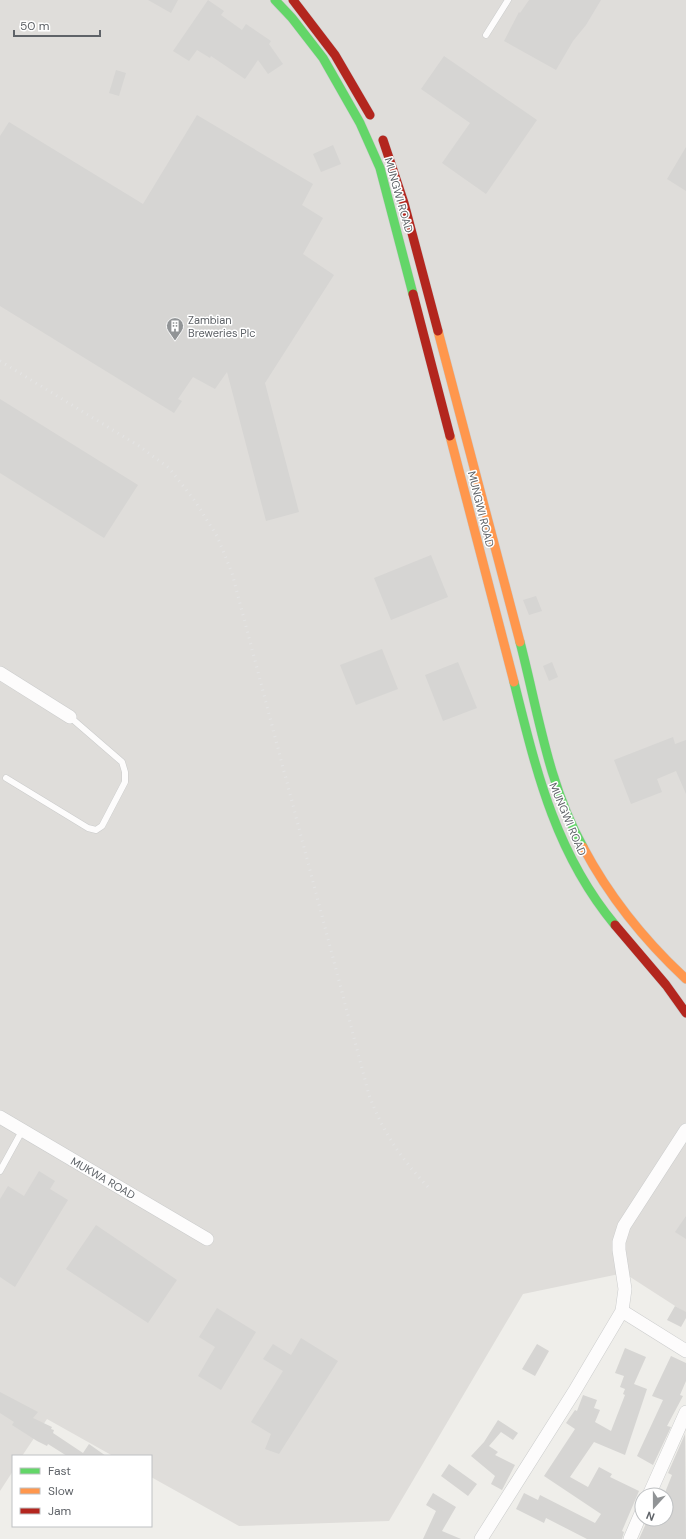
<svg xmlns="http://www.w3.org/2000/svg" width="686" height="1539" font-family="'DM Sans',sans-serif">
<rect width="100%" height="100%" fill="#efeeea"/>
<path fill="#dfddda" d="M0 0H686V1313L624 1273 523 1294 389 1521 239 1526 151 1477V1456H113L47 1419 22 1456H13V1471L0 1491Z"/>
<path fill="#d6d5d3" d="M148 0H178L171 13Z
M208 0 224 11 221 15 242 30 246 24 271 41 269 44 283 64 268 74 258 60 245 79 211 56 210 58 197 50 189 61 173 51Z
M529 0H601L586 25 573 41 556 70 504 41 519 12 520 13Z
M444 56 537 120 486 194 442 163 470 123 421 89Z
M116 70 126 73 119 96 109 93Z
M197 115 313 184 302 205 323 218 303 254 334 275 265 383 299 512 266 521 227 372 215 389 193 377 178 399 182 401 174 413 0 306V136L9 122 143 204Z
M333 145 341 164 321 172 313 154Z
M686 147V191L667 179Z
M0 399 138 485 104 538 0 473Z
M431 555 448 597 391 620 374 578Z
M536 596 542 611 529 615 523 600Z
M382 649 398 689 356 705 340 665Z
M458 662 477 708 443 721 425 675Z
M552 662 558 677 549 681 543 666Z
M673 737 675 744 686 740V794L676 771 657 779 662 792 631 804 614 760Z
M39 1171 55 1181 50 1189 68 1200 15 1287 0 1277V1199L8 1186 24 1196Z
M686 1216V1239L675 1232Z
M96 1225 177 1280 148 1323 66 1269Z
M675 1306 686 1312V1318L681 1327 667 1320Z
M217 1308 256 1332 221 1390 198 1376 215 1347 199 1337Z
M301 1338 338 1361 279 1454 265 1449 271 1434 251 1422 283 1371 263 1359 273 1344 291 1355Z
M537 1344 549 1351 535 1376 522 1369Z
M625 1348 646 1357 634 1384 647 1389 625 1455 594 1442 570 1477 588 1487 599 1467 612 1474 610 1477 639 1491 622 1531 624 1532 622 1539H587L546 1518 544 1523 516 1509 524 1493 538 1500 540 1495 595 1523 601 1514 544 1476 575 1429 566 1423 575 1410 577 1411 583 1395 597 1400 594 1408 600 1410 595 1422 611 1431 625 1395 623 1394 625 1389 620 1387 624 1376 615 1373Z
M671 1356 686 1363V1381L680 1395 683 1396 667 1426 671 1427 653 1465 637 1456 663 1400 652 1396Z
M0 1392 38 1412 33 1418 52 1427 51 1429 54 1430 53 1433 83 1453 89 1444 106 1456H67L48 1444 47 1446 37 1441 12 1425 14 1422 0 1413Z
M498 1420 518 1433 513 1440 501 1432 489 1446 498 1452 495 1455 515 1465 502 1490 491 1484 495 1476 471 1456 484 1442Z
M685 1434 686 1539H639L648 1519H666V1495H664L672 1475 668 1473Z
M449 1464 477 1484 468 1496 441 1476Z
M433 1493 456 1507 442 1531 461 1539H423L436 1511 426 1505Z"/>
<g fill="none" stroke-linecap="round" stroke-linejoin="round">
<g stroke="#cbcccc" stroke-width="7">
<path id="lane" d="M486 35 508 0
M6 778 88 828 96 830 102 826 125 782V772L122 762 70 717
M0 1171 22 1131"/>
</g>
<g stroke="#cbcccc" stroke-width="14">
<path id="street" d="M0 673 70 717
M0 1117 207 1239
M622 1311 686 1351
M649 1495 686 1412
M481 1539 574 1392 622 1311 625 1289 619 1250V1242L624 1226 686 1130
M630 1539 642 1511"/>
</g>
<g stroke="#cacacb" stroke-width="10">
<path id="fast" d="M275 0 292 18 323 58 360 123 380 168 413 294
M520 642C538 711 548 784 583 847
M514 682C536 770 555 853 615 925"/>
</g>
<g stroke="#cacacb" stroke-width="10">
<path id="slow" d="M438 331 520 642
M450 436 514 682
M583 847C610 898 644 940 686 979"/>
</g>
<g stroke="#cacacb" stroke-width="10">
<path id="jam" d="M293 0 335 55 370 115
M383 140 404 203 438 331
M413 294 450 436
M615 925 666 985 686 1013"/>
</g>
<use href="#lane" stroke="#fdfcfc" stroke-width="6"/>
<use href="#street" stroke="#fdfcfc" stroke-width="13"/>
<use href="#fast" stroke="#63d668" stroke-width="9"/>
<use href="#slow" stroke="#ff974d" stroke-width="9"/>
<use href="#jam" stroke="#b3261e" stroke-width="9"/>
<path stroke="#e4e4e4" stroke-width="3" stroke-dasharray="1 5" stroke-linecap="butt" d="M0 361 139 446 169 468 195 501 217 536 232 573 369 1095C384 1134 401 1159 430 1189"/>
</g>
<defs>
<g id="building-pin" transform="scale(0.9)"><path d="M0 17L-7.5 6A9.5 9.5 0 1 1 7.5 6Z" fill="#919496" stroke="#fff"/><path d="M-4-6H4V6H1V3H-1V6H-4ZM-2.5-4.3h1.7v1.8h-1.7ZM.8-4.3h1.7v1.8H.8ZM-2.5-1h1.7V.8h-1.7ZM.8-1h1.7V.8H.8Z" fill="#fff"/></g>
</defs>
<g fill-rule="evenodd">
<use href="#building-pin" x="175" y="326"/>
</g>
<g text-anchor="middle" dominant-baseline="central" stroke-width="3" stroke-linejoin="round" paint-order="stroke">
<g font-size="11" fill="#5f6368" stroke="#fff">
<text transform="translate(399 195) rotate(74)">MUNGWI ROAD</text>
<text transform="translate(481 509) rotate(76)">MUNGWI ROAD</text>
<text transform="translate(568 819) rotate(67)">MUNGWI ROAD</text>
<text transform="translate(103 1178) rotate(30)">MUKWA ROAD</text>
</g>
<g font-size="11" fill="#5f6368" stroke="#fff" text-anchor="start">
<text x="188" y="320">Zambian<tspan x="188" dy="13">Breweries Plc</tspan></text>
</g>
</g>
<rect x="12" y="1455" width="140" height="72" fill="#ffffff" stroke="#bfc1c3"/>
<rect x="20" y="1468" width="20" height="6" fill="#63d668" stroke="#bfc1c3"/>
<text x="48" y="1475" font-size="12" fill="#5f6368">Fast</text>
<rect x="20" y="1488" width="20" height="6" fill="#ff974d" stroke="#bfc1c3"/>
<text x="48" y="1495" font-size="12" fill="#5f6368">Slow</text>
<rect x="20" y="1508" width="20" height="6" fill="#b3261e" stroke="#bfc1c3"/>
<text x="48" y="1515" font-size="12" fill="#5f6368">Jam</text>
<g transform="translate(654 1507) rotate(201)"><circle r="19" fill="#ffffff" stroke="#bfc1c3"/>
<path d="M0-3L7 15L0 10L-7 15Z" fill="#919496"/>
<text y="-6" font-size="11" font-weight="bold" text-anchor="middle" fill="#5f6368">N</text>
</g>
<path d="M14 30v6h86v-6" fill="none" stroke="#5f6368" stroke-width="2"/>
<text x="20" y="30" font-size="12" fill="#5f6368" stroke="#ffffff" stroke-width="3" paint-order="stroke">50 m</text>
</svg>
